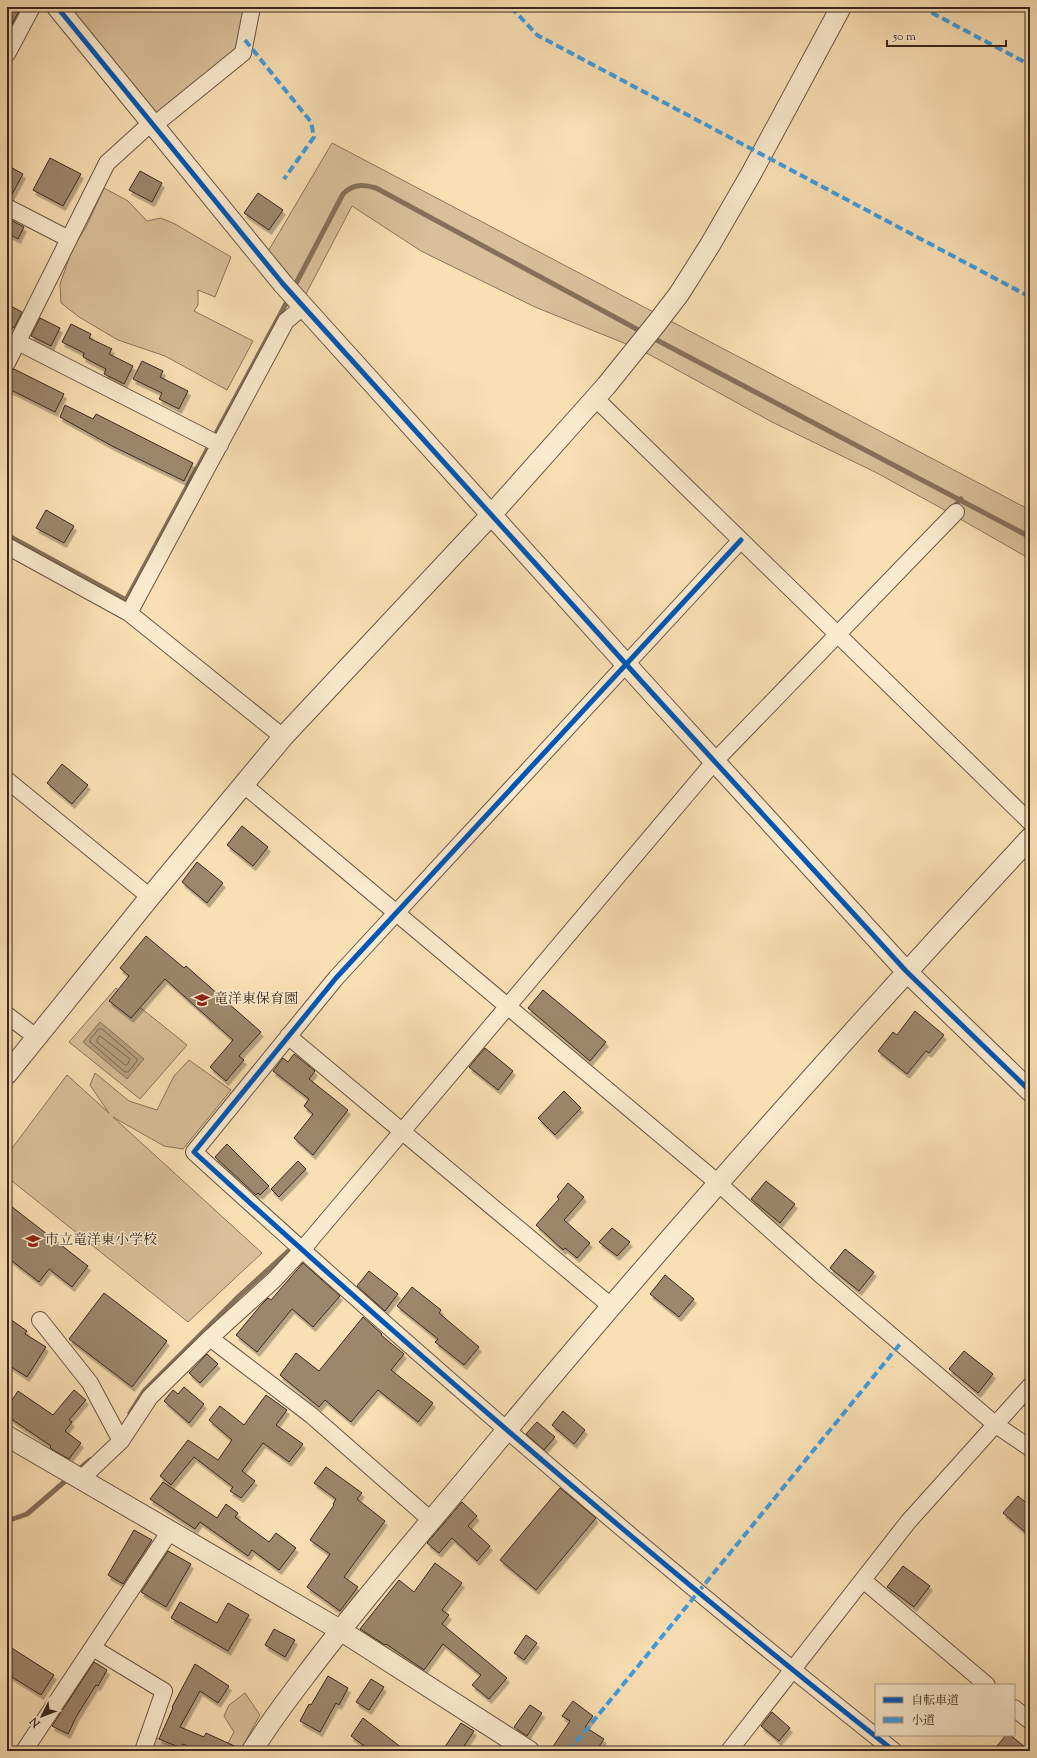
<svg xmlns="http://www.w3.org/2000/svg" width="1037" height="1758" font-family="'Sorts Mill Goudy','Noto Serif JP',serif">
<defs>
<filter id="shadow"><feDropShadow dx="2.5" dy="4.5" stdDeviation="0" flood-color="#0004"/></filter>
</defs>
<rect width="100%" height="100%" fill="#f9e0b4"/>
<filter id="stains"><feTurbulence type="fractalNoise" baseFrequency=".005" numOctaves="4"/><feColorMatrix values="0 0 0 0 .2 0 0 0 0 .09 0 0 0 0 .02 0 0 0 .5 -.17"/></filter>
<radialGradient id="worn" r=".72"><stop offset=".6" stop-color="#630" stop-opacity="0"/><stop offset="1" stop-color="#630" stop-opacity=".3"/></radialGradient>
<path fill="#d9c09a" stroke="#8a735c" d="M58 7H252L232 62 151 123Z
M332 143 1030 510V559L941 508 875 472 772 422 641 350 535 307 421 251 352 206 297 311 263 260Z
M104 188 128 201 147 221 161 218 175 224 231 257 215 297 198 290V305L194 311 253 341 227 390 165 356 118 340 79 317 61 303 60 284 73 247 86 227Z
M116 988 187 1045 140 1099 69 1042Z
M189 1060 231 1090 183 1149 164 1146 113 1117 262 1253 188 1322 7 1177V1155L67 1075 109 1113 90 1085 95 1073 129 1101 157 1110 174 1076Z
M245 1693 260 1715 240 1751H224L234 1732 224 1716 229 1705Z
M148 1735 194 1751H143Z"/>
<path fill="#b8a181" stroke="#867059" d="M100 1022 144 1059 127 1079 83 1042Z"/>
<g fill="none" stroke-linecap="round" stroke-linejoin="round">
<path stroke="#796450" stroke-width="1" d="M99 1029H102L137 1059V1061L128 1072H125L90 1042V1040Z
M100 1036 130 1059 127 1065H125L97 1042V1040Z"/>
<path stroke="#867059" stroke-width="5" d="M293 289 343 194C353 184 363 184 376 188L644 333
M651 337 1030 537
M952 509 961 499
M7 535 126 600 289 298
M130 1413 144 1391 238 1297 295 1245
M76 1472 90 1460
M7 1521 27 1514 70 1477"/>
</g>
<path fill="#9d876c" stroke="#3a261e" filter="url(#shadow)" d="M7 7H21L12 24 7 28Z
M50 158 81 174 63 206 33 190Z
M7 165 23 174 10 198H7Z
M140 171 162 183 152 202 129 190Z
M258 193 283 210 269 230 244 213Z
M7 218 24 227 18 239 7 233Z
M7 304 22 312 14 328 7 324Z
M40 318 60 328 51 346 31 336Z
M71 324 91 334 89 338 112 349 109 354 133 366 124 384 104 374 106 369 83 357 84 353 62 342Z
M142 361 163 371 160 377 188 391 179 409 159 399 162 393 133 379Z
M14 369 64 394 55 412 7 388V372Z
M65 405 93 419 96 414 193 463 184 481 112 446 60 417Z
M46 510 74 526 64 543 36 528Z
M62 764 88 785 72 804 47 783Z
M242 826 268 847 253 866 227 845Z
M197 862 223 883 207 903 182 882Z
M146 936 184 968 186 966 261 1032 239 1056 244 1060 226 1081 210 1067 233 1040 165 979 131 1018 109 1001 129 976 120 968Z
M543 990 606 1042 590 1061 528 1008Z
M915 1011 944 1035 929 1053 926 1051 907 1074 878 1051 893 1032 897 1035Z
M485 1048 513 1071 498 1090 469 1067Z
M294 1054 315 1071 309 1079 348 1110 313 1155 294 1138 313 1114 304 1106 309 1099 273 1071 283 1058 288 1062Z
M564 1091 581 1108 555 1135 538 1118Z
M227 1144 269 1186 260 1195 258 1193 256 1195 215 1157Z
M298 1161 306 1169 279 1197 271 1189Z
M766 1181 795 1204 780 1223 751 1199Z
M568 1183 584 1197 564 1220 590 1243 577 1258 565 1248 563 1250 536 1225 559 1199 557 1197Z
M7 1203 88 1266 72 1287 49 1269 39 1282 7 1257Z
M612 1228 630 1242 617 1256 599 1242Z
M845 1249 874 1272 859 1291 830 1268Z
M303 1263 340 1296 313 1327 292 1309 257 1352 236 1335 261 1305 268 1298 271 1300Z
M369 1271 398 1294 385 1311 357 1286Z
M665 1275 694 1299 679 1317 650 1294Z
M412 1287 441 1310 439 1313 479 1347 464 1365 435 1342 438 1339 397 1306Z
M104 1293 167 1341 132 1387 69 1339Z
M7 1317 27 1331 25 1334 46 1347 27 1377 7 1364Z
M363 1317 382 1334 381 1335 404 1354 391 1370 433 1403 418 1422 378 1390 351 1422 325 1400 319 1407 280 1375 296 1353 319 1371Z
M964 1351 993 1374 978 1393 949 1369Z
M207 1354 218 1364 200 1383 189 1373Z
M184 1387 204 1404 189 1423 164 1401 173 1390 178 1394Z
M74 1390 86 1400 69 1420 72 1422 65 1431 81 1443 69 1459 53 1450 50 1447 51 1446 7 1416V1408L18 1391 53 1415Z
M266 1395 287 1410 276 1425 303 1444 289 1462 263 1443 242 1471 255 1481 241 1498 230 1491 233 1487 194 1457 171 1485 160 1476 188 1440 218 1460 232 1440 209 1420 220 1406 244 1425Z
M563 1411 585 1430 574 1444 552 1425Z
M537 1422 555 1437 544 1450 526 1434Z
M326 1467 362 1493 357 1499 385 1521 344 1577 358 1587 340 1611 307 1587 330 1554 310 1540 334 1505 333 1504 336 1499 314 1483Z
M163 1482 217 1518 226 1504 238 1513 235 1517 269 1542 276 1533 296 1548 279 1570 252 1550 248 1556 200 1522 195 1529 150 1499Z
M560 1488 596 1518 536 1590 500 1560Z
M1018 1496 1030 1506V1536L1003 1513Z
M462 1502 477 1516 468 1526 490 1546 477 1561 452 1538 439 1553 427 1543Z
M134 1530 152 1540 123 1584 108 1575Z
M168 1551 191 1564 166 1607 141 1592Z
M435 1563 462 1583 442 1610 449 1615 442 1624 507 1678 489 1699 472 1685 481 1675 443 1644 424 1670 386 1644 385 1645 360 1629 399 1580 414 1592Z
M903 1566 930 1586 914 1607 887 1587Z
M180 1602 217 1623 228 1603 249 1615 228 1651 171 1618Z
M274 1629 295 1640 285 1657 265 1645Z
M526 1635 537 1643 524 1660 514 1653Z
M7 1645 54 1675 41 1695 7 1674Z
M94 1662 107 1670 98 1686 96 1685 76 1717 68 1734 52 1726Z
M195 1664 229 1686 218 1703 200 1691 180 1727 204 1737 206 1733 241 1749V1751H198L183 1744 181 1748 159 1739 173 1708 172 1707Z
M328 1676 348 1688 339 1705 336 1703 320 1732 300 1721 309 1704 311 1705Z
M371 1679 384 1687 369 1710 356 1702Z
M573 1701 593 1716 585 1727 604 1739 596 1751H550L570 1721 562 1716Z
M530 1705 542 1713 527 1736 514 1727Z
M772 1712 790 1728 779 1741 761 1726Z
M363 1718 406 1751H371L351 1736Z
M461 1723 474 1731 461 1751H442Z
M1006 1735H1010L1030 1751H993Z"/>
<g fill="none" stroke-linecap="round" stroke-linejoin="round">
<g stroke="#6a5444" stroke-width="18">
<path id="minor" d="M7 54 32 7
M153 126 243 53 252 7
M7 207 69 239
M18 342 220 445
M7 363 107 163 151 123
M595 398 1030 822
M741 540 336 978 194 1152C421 1359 653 1560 894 1751
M7 546 129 613 283 737
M129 613 286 321 303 307
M7 780 150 897
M244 785 718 1183 823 1277 996 1425 1030 1448
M7 1015 36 1037
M288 1036 612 1307
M40 1320 90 1383 121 1441
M210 1338 311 1415 432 1521
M81 1479 121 1441 150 1397 210 1338 274 1280 302 1250 714 762 956 512
M863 1580 987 1685
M93 1648 164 1691 143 1751
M1014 1708 1030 1721
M24 1751 170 1531
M729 1751 908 1522 1030 1386"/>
</g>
<g stroke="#6a5444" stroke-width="22">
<path id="tertiary" d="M57 7 283 284 653 694 906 971 1030 1091
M7 1074 150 897 283 737 492 514 606 386 656 324 679 294 710 245 751 174 841 7
M7 1436 340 1630 529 1751
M252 1751C271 1720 293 1692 315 1663 366 1596 422 1532 476 1467 654 1252 840 1043 1030 838"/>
</g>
<use href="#minor" stroke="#fbebce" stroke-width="16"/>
<use href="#tertiary" stroke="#fbebce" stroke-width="20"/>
<path stroke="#3e9ce0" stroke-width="4" stroke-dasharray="8 4" stroke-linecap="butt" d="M511 7 537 35 1030 297
M921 7 1030 65
M245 40 311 122 314 137 284 179
M569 1751 900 1344"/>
<g stroke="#fbebce" stroke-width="8">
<path id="cycleway" d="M57 7 283 284 653 694 906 971 1030 1091
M741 540 336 978 194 1152C421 1359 653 1560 894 1751"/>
</g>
<use href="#cycleway" stroke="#0057b8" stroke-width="5"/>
</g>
<defs>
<g id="school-bare" transform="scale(1.2)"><path d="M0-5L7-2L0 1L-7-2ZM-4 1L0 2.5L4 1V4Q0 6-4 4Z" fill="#8f2418" stroke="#fbebce" stroke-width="2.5" paint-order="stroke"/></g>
</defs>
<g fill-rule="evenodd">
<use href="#school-bare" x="202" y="1000"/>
<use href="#school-bare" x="33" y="1241"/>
</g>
<g text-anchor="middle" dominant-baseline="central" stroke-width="3" stroke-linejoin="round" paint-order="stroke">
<g font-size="14" fill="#3a261e" stroke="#fbebce" text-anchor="start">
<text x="214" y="1000">竜洋東保育園</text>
<text x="45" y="1241">市立竜洋東小学校</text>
</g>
</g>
<rect width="1037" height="1758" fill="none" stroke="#f9e0b4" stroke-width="24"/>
<rect x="8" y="8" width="1021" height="1742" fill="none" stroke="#3a261e" stroke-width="2"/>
<rect x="12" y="12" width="1013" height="1734" fill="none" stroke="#3a261e"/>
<rect x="875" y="1684" width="140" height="52" fill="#fbebce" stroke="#ae9c88"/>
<rect x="883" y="1697" width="20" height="6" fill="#0057b8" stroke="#ae9c88"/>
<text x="911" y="1704" font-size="12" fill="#3a261e">自転車道</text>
<rect x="883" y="1717" width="20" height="6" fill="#3e9ce0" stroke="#ae9c88"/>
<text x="911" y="1724" font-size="12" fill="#3a261e">小道</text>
<g transform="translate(42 1716) rotate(228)" stroke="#fbebce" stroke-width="3" paint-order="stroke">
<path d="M0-3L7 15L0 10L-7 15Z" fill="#3a261e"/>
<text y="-6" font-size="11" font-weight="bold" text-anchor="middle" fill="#3a261e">N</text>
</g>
<path d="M887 40v6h119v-6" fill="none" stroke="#3a261e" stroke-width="2"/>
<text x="893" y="40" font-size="12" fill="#3a261e" stroke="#fbebce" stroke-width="3" paint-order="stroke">50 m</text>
<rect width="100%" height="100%" filter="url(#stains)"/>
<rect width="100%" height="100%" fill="url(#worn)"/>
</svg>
